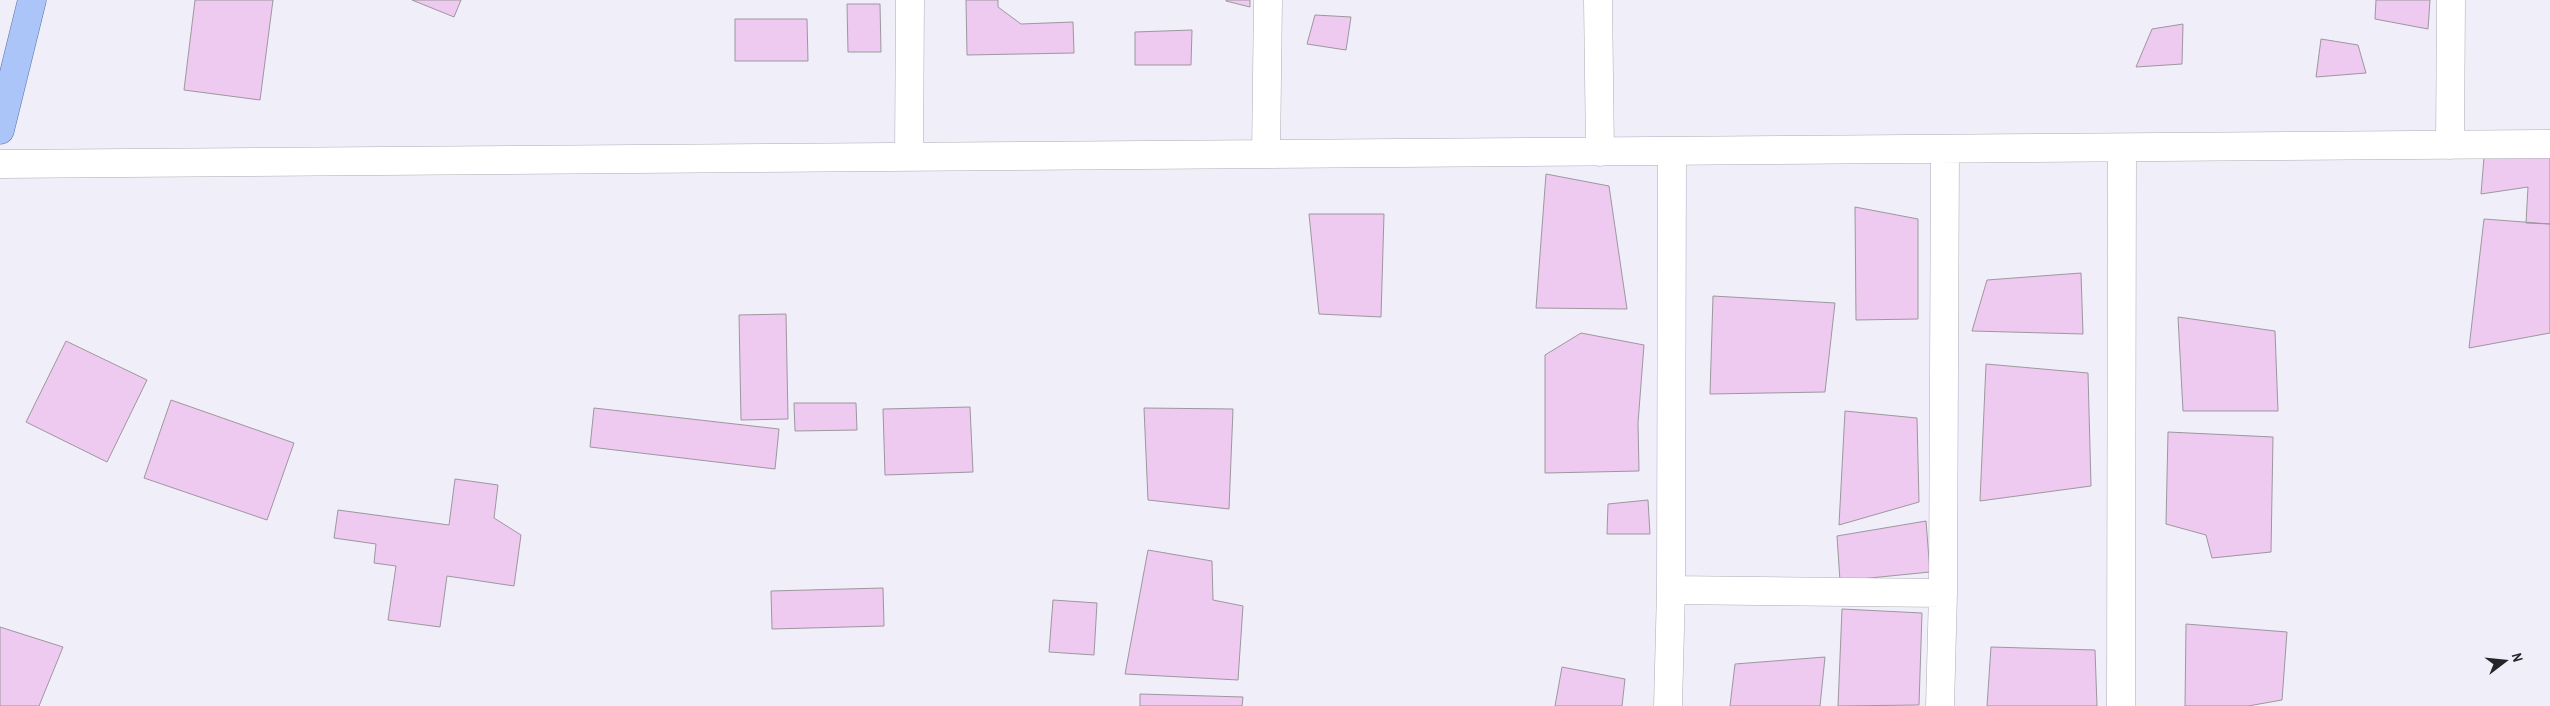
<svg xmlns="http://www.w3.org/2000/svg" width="2550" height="706" font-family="'Archivo Narrow',sans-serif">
<rect width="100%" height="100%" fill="#f0eef8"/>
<path fill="#eec9f0" stroke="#9e979e" d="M195 0H273L260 100 184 90Z
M412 0H461L454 17Z
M966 0H998V7L1021 24 1073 22 1074 53 967 55Z
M1226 0H1250V7L1226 1Z
M2376 0H2430L2428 29 2375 19Z
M847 4H880L881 52H848Z
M1315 15 1351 17 1346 50 1307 44Z
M735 19H807L808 61H735Z
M2183 24 2182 64 2136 67 2152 29Z
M1192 30 1191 65H1135V32Z
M2321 39 2358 45 2366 73 2316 77Z
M2485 145 2550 157V224L2526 223 2528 187 2481 194Z
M1546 174 1609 186 1627 309 1536 308Z
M1855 207 1918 219V319L1856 320Z
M1309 214H1384L1381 317 1319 314Z
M2484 219 2550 224V333L2469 348Z
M2081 273 2083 334 1972 331 1987 280Z
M1713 296 1835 303 1825 392 1710 394Z
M786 314 788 419 741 420 739 315Z
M2178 317 2275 331 2278 411H2183Z
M1581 333 1644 345 1638 423 1639 471 1545 473V355Z
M66 341 147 380 107 462 26 422Z
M1986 364 2088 373 2091 486 1980 501Z
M171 400 294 443 267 520 144 478Z
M794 403H856L857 430 795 431Z
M970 407 973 472 885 475 883 409Z
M594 408 779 429 775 469 590 447Z
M1144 408 1233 409 1229 509 1148 500Z
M1845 411 1917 418 1919 502 1839 525Z
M2168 432 2273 437 2271 552 2212 558 2206 535 2166 524Z
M455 479 498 485 494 518 521 535 514 586 447 576 440 627 388 620 396 566 374 563 376 544 334 538 338 510 449 525Z
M1648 500 1650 534H1607L1608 504Z
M1926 521 1930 572 1840 581 1837 536Z
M1148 550 1212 561 1213 600 1243 606 1238 680 1125 674Z
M883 588 884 626 772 629 771 591Z
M1053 600 1097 603 1094 655 1049 652Z
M1842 609 1922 613 1919 705 1838 706Z
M2186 624 2287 632 2282 700 2248 706H2185Z
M0 627 63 647 39 706H0Z
M1991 647 2095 650 2097 706H1987Z
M1825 657 1820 706H1730L1735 664Z
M1562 667 1625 679 1622 706H1555Z
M1140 694 1243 697 1242 706H1140Z"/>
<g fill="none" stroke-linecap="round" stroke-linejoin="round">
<g stroke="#aeacb5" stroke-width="29">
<path id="minor" d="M1598 0 1600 152
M2450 145 2451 0
M1266 154 1268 0
M909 157 910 0
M0 164 2550 144
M1671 590 1943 593
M1668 706 1671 590 1672 151
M1940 706 1943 593 1945 149
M2121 706 2122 148"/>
</g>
<g stroke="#5974ac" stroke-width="29">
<path id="major" d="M0 130 32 0"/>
</g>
<use href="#minor" stroke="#fff" stroke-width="28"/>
<use href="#major" stroke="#acc5f8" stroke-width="28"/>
</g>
<g transform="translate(2505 661) rotate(74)" stroke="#f0eef8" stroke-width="4" paint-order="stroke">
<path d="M0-4L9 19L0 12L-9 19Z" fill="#252428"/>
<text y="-8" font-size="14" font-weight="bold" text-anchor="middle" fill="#252428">N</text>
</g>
</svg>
